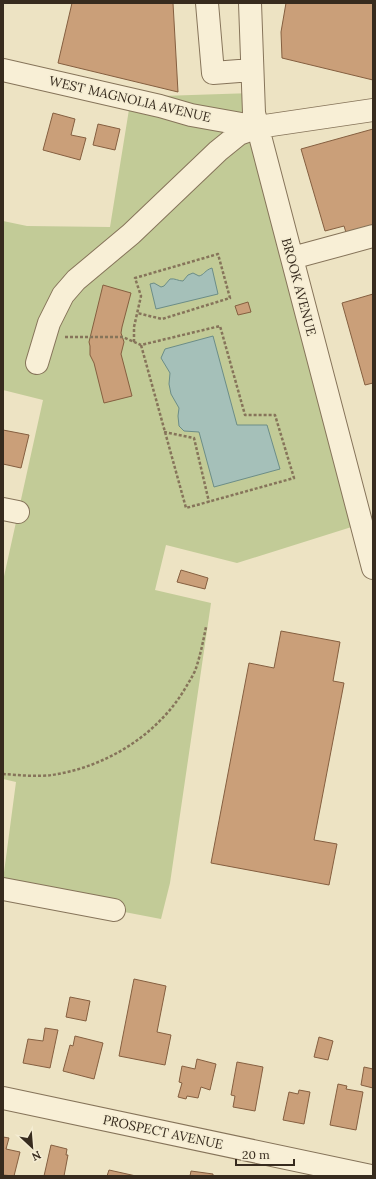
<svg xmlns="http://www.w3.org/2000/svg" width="376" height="1179" font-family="Lora,serif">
<rect width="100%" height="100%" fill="#ede3c3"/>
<path fill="#c2cb97" d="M253 93 361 524 237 563 166 545 155 590 211 603 170 883 161 919 114 910 3 880 16 782 3 779V581L43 400 3 390V221L27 226 110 227 131 97Z"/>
<path fill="#a5c0b9" stroke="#6c8d87" d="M212 268 218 294 156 309 150 284 154 283 161 287 164 286 170 279C175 278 178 281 183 281L188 275 193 273 199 276C204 275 205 270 212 268Z
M213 336 237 425H267L280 469 214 487 199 432 184 431 179 426 178 416 179 408 171 394 169 384 170 373 161 358 165 349Z"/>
<path fill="#ca9f79" stroke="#855f40" d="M72 3H173L178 92 58 63Z
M286 3H373V80L282 58 281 32Z
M53 113 75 119 71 135 86 138 80 160 43 150Z
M98 124 120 129 115 150 93 145Z
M373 129V232L348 239 344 226 325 231 301 149Z
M103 285 131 293 122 327 121 333 124 342 121 354 132 396 104 403 94 363 90 355V346L89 342Z
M373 294V383L365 385 342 303Z
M248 302 251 312 238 315 235 306Z
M3 430 29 435 21 468 3 464Z
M181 570 208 578 205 589 177 582Z
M281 631 340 642 333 681 344 683 314 840 337 844 329 885 211 863 249 663 274 668Z
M134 979 166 986 157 1032 171 1035 165 1065 119 1056Z
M70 997 90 1001 86 1021 66 1017Z
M45 1028 58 1030 50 1068 23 1063 28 1039 43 1041Z
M75 1036 103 1043 94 1079 63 1071 70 1045 73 1046Z
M319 1037 333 1041 328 1060 314 1057Z
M197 1059 216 1064 210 1090 201 1087 198 1098 187 1096 186 1099 178 1097 182 1083 179 1082 182 1066 195 1069Z
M237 1062 263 1067 255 1111 233 1107 235 1096 231 1095Z
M364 1067 373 1069V1088L361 1085Z
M338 1084 347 1086 346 1089 363 1092 356 1130 330 1125Z
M299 1090 310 1092 304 1124 283 1120 289 1092 298 1094Z
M3 1137 9 1138 6 1149 20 1152 14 1176 3 1175Z
M51 1145 67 1149 66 1155H68L64 1176H44Z
M109 1170 136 1176H107Z
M191 1171 213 1174V1176H190Z"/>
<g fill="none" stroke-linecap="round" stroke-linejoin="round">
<g stroke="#86745a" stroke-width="24">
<path id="minor" d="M207 3 213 73 252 70
M250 3 254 113 373 568
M3 70 160 106 191 115 258 127
M292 258 373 236
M37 363 49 323 63 295 76 280 131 234 218 151 239 134 258 127 373 110
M3 509 18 512
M3 889 114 910
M3 1098 371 1176"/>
</g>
<path stroke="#86745a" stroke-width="2.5" stroke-dasharray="3 2" stroke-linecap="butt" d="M65 337H123L141 345 220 326 245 415H275L294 478 186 508 141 345
M134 342V327L141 296 135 278 218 254 230 298 162 319 137 313
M164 432 194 438 209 502
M3 774C17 775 38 777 52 775 106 767 158 735 186 687 189 682 192 677 195 671 200 657 203 642 206 627"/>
<use href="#minor" stroke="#f8efd6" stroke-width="22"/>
</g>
<g text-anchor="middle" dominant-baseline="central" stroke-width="3" stroke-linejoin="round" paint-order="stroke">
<g font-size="13" fill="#372b1e" stroke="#f4ecd2">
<text transform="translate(130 99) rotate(13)">WEST MAGNOLIA AVENUE</text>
<text transform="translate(299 287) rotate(75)">BROOK AVENUE</text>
<text transform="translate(163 1132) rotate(12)">PROSPECT AVENUE</text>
</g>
</g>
<rect width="376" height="1179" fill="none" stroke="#372b1e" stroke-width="8"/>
<g transform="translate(32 1147) rotate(154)" stroke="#f4ecd2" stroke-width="3" paint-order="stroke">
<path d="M0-3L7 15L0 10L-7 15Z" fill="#372b1e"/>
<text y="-6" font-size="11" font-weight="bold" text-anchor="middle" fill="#372b1e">N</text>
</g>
<path d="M236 1159v6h58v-6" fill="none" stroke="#372b1e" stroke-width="2"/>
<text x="242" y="1159" font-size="12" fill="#372b1e" stroke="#f4ecd2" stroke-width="3" paint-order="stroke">20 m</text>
</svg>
